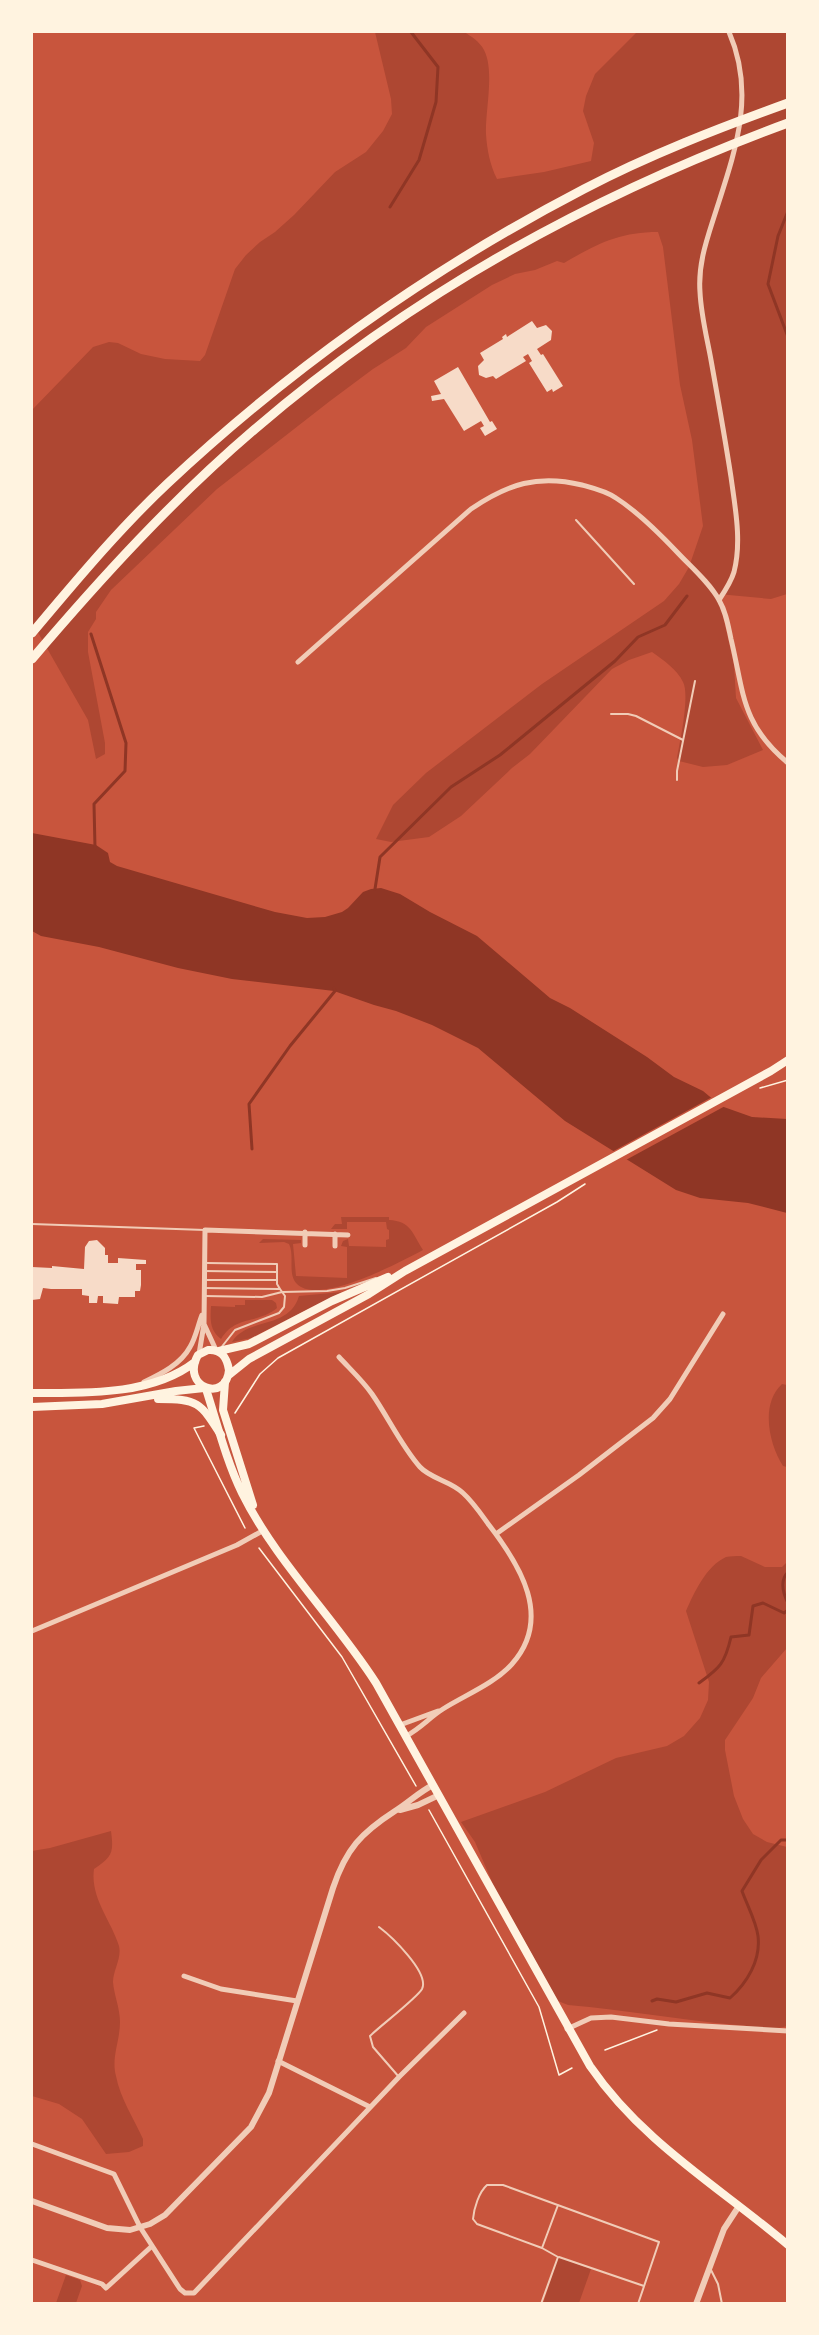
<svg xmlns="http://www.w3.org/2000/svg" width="819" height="2335" font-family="'Varela Round',sans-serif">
<rect width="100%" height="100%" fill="#c8553d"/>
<path fill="#ae4732" d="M375 32H464C471 36 480 42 484 50 495 71 485 111 486 134 487 150 490 165 497 179L544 172 591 161 594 143 583 111 586 96 595 74 637 32H787V594L771 599 718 594 734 665 736 698 763 750 727 765 703 767 679 761 677 758C680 742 690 695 683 682 677 669 663 660 652 652L629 660 612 669 530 754 512 768 461 816 429 837 391 842 376 839 393 805 426 773 542 684 664 601 679 584 689 567 703 526 692 440 680 385 663 247 658 232C619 232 597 244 564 263L557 261 535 270 515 274 492 285 426 327 406 348 373 369 330 401 217 489 111 590 96 612V619L88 632V652L105 743V754L96 759 88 720 32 622V410L93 347 109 342 118 343 141 354 165 359 200 361 205 355 235 269 246 255 260 242 275 232 294 215 335 172 366 152 383 131 392 114 391 99Z
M341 1217H389V1220C411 1221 412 1233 423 1250 400 1262 319 1306 297 1284 287 1274 295 1256 289 1244L284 1242 259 1243 263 1239 301 1240V1243L293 1244 296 1276 347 1278V1247L341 1246 343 1241 348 1239 349 1246 386 1247V1240L389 1239V1230L387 1229 386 1222H347V1229H331L335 1224H342Z
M342 1292 251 1338 232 1342C247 1317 289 1330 299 1296Z
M245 1300H272L276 1303 277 1308C258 1324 235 1315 221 1339 210 1331 210 1320 211 1306L235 1307V1305H245Z
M782 1384 787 1385V1467L783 1466C769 1444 760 1404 782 1384Z
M741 1556 765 1567H782L787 1562V1648L761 1678 753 1698 725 1740V1750L734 1796 743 1819 753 1834 767 1842 787 1847V2026C772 2031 753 2026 737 2025 681 2020 625 2010 568 2005L558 2001 493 1884 475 1842 461 1822 545 1792 616 1758 667 1746 684 1736 700 1718 708 1700 709 1682 686 1611C694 1593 706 1566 726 1557 730 1556 736 1556 741 1556Z
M111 1831C114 1853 112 1857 94 1869 90 1898 111 1920 119 1946 122 1958 113 1970 113 1982 114 1995 120 2008 120 2022 120 2041 111 2058 116 2076 120 2098 134 2119 143 2139V2146L129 2152 106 2154 82 2119 59 2104 32 2096V1851L50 1848Z
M558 2257 591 2269 579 2303 543 2304Z
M66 2275 80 2280 82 2286 76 2303H56Z"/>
<path fill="#8f3625" d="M32 833 96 845 108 853 110 862 117 866 275 912 307 918 325 917 342 912 348 908 363 892 371 889 381 888 400 894 430 912 477 936 550 998 570 1008 647 1057 674 1077 703 1091 721 1106 752 1117 787 1119V1213L748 1203 700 1198 676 1190 565 1121 478 1048 432 1025 396 1011 374 1005 334 991 232 979 178 968 99 947 41 936 32 931Z"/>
<path fill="#c8553d" d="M714 1096 727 1105 624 1161 610 1153Z"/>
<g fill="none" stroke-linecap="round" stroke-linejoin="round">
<path stroke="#8f3625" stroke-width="3" d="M390 207 419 160 436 102 438 67 411 32
M788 211 778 236 768 284 788 337
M91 634 126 743 125 771 94 804 95 848
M375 889 380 857 451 787 500 755 615 661 638 637 665 625 687 596
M252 1149 249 1104 290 1046 335 991 334 988
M788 1572C779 1581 783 1593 788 1603
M699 1683C720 1668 725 1663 731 1637L749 1635 753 1606 763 1603 784 1613 788 1610
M652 2001 657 1999 676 2002 707 1993 730 1998C747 1983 761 1960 758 1936 756 1921 747 1905 742 1891L761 1860 781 1840H788"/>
</g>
<path fill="#f7dbc8" d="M532 321 537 328 546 325 552 331 551 340 537 349 541 355 543 354 563 386 553 392 552 389 547 392 529 363 532 361 528 354 523 357 526 361 496 379 493 376 486 378 479 375 478 366 484 360 480 353 503 339 502 337 506 334 507 337Z
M458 367 490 422 492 421 497 429 485 436 480 428 484 426 481 421 464 431 444 399 432 401 431 396 441 394 434 381Z
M97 1240 105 1248V1255H108V1263H118V1258L146 1260V1264H136V1270H141V1285L140 1291H135V1297H119L118 1304 103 1303V1296H98L97 1303H89V1296L82 1295V1289H51L43 1288 40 1299 32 1300V1267L52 1268V1266L84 1269 85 1247 89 1241Z"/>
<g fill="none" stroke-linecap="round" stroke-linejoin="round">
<path stroke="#fff3e0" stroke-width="1.5" d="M760 1088 788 1080
M235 1413 260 1374 278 1358 557 1202 585 1184
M204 1426 194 1428 245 1528
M259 1548 342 1657 416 1786
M429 1810 539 2007 559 2075 572 2068
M605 2050 657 2030"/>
<path stroke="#f1ccb7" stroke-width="2" d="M576 520 634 584
M611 714H628L636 716 683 740
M677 780V771L695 681
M32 1224 205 1230
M207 1263 277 1264V1284L280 1289
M204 1271 277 1272
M204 1280H277
M204 1288 280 1289 285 1296 284 1307 279 1313 235 1330 220 1349
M205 1296 262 1297 282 1292 327 1291 345 1288 376 1278
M379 1927C391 1936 430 1973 422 1989 417 1998 380 2026 370 2036L373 2047 399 2077
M542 2248 477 2224 473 2219C474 2208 479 2192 487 2185H503L659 2242 638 2304
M559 2257 644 2286
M711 2270 718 2284 722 2304
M541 2304 558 2257 542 2248 558 2205"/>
<path stroke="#f1ccb7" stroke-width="5" d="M719 600C725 591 731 582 734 572 742 541 735 507 731 477 725 438 718 399 711 360 707 338 701 315 700 292 698 265 706 242 714 217 734 154 757 96 729 32
M298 662 471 509C508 484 538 474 582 485 593 488 606 491 616 498 638 512 659 533 677 552 691 567 709 582 719 600 726 612 728 625 731 639 744 693 741 724 788 763
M335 1234V1246
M305 1245V1232
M204 1324 216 1350
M199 1354 204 1324 205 1230 348 1235
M339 1357C350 1369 363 1381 372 1394 388 1417 402 1447 420 1467 431 1479 451 1481 463 1493 473 1502 481 1514 489 1525 520 1565 553 1618 512 1664 494 1684 465 1695 443 1709 430 1717 420 1729 406 1736
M144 1382C161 1374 181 1364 190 1347 196 1337 198 1325 202 1315
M496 1534 579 1475 653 1418 670 1399 723 1314
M32 1631 237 1545 264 1530
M400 1725 438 1711
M184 1976 221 1989 297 2001
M567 2029 591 2018 611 2017 669 2024 788 2031
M278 2061 370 2107
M32 2144 114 2174 140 2227 180 2289 185 2293H194L399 2077 464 2013
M32 2260 102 2284 106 2288 152 2246"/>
<path stroke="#f1ccb7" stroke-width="6" d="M400 1810 418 1805 439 1795
M32 2201 107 2228 130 2230 150 2224 165 2215 251 2127 269 2093 333 1888C346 1849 361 1833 395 1811 408 1803 419 1792 433 1785
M696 2304 724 2229 739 2206"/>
<path stroke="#fff3e0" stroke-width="8" d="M225 1382 223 1410 253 1505
M206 1389C217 1423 226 1460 242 1493 275 1560 335 1619 376 1683L590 2066C642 2142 718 2186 788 2245"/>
<path stroke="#fff3e0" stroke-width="8" d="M208 1350C222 1349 227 1358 229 1370 226 1404 180 1387 198 1355Z
M219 1351 249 1344 332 1301 388 1277
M229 1375 249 1359 369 1294 405 1271 771 1071 788 1060
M32 1393C84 1393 151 1396 195 1362
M158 1399C198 1399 200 1402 221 1435
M32 1407 102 1404 176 1391 204 1388"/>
<path stroke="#fff3e0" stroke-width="9" d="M32 633C75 582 118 530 167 484 292 367 432 268 584 189 649 155 719 128 788 103
M32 659C101 578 173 499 255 429 412 294 594 194 788 123"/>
</g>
<rect width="819" height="2335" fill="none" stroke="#fff3e0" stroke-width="66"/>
</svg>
